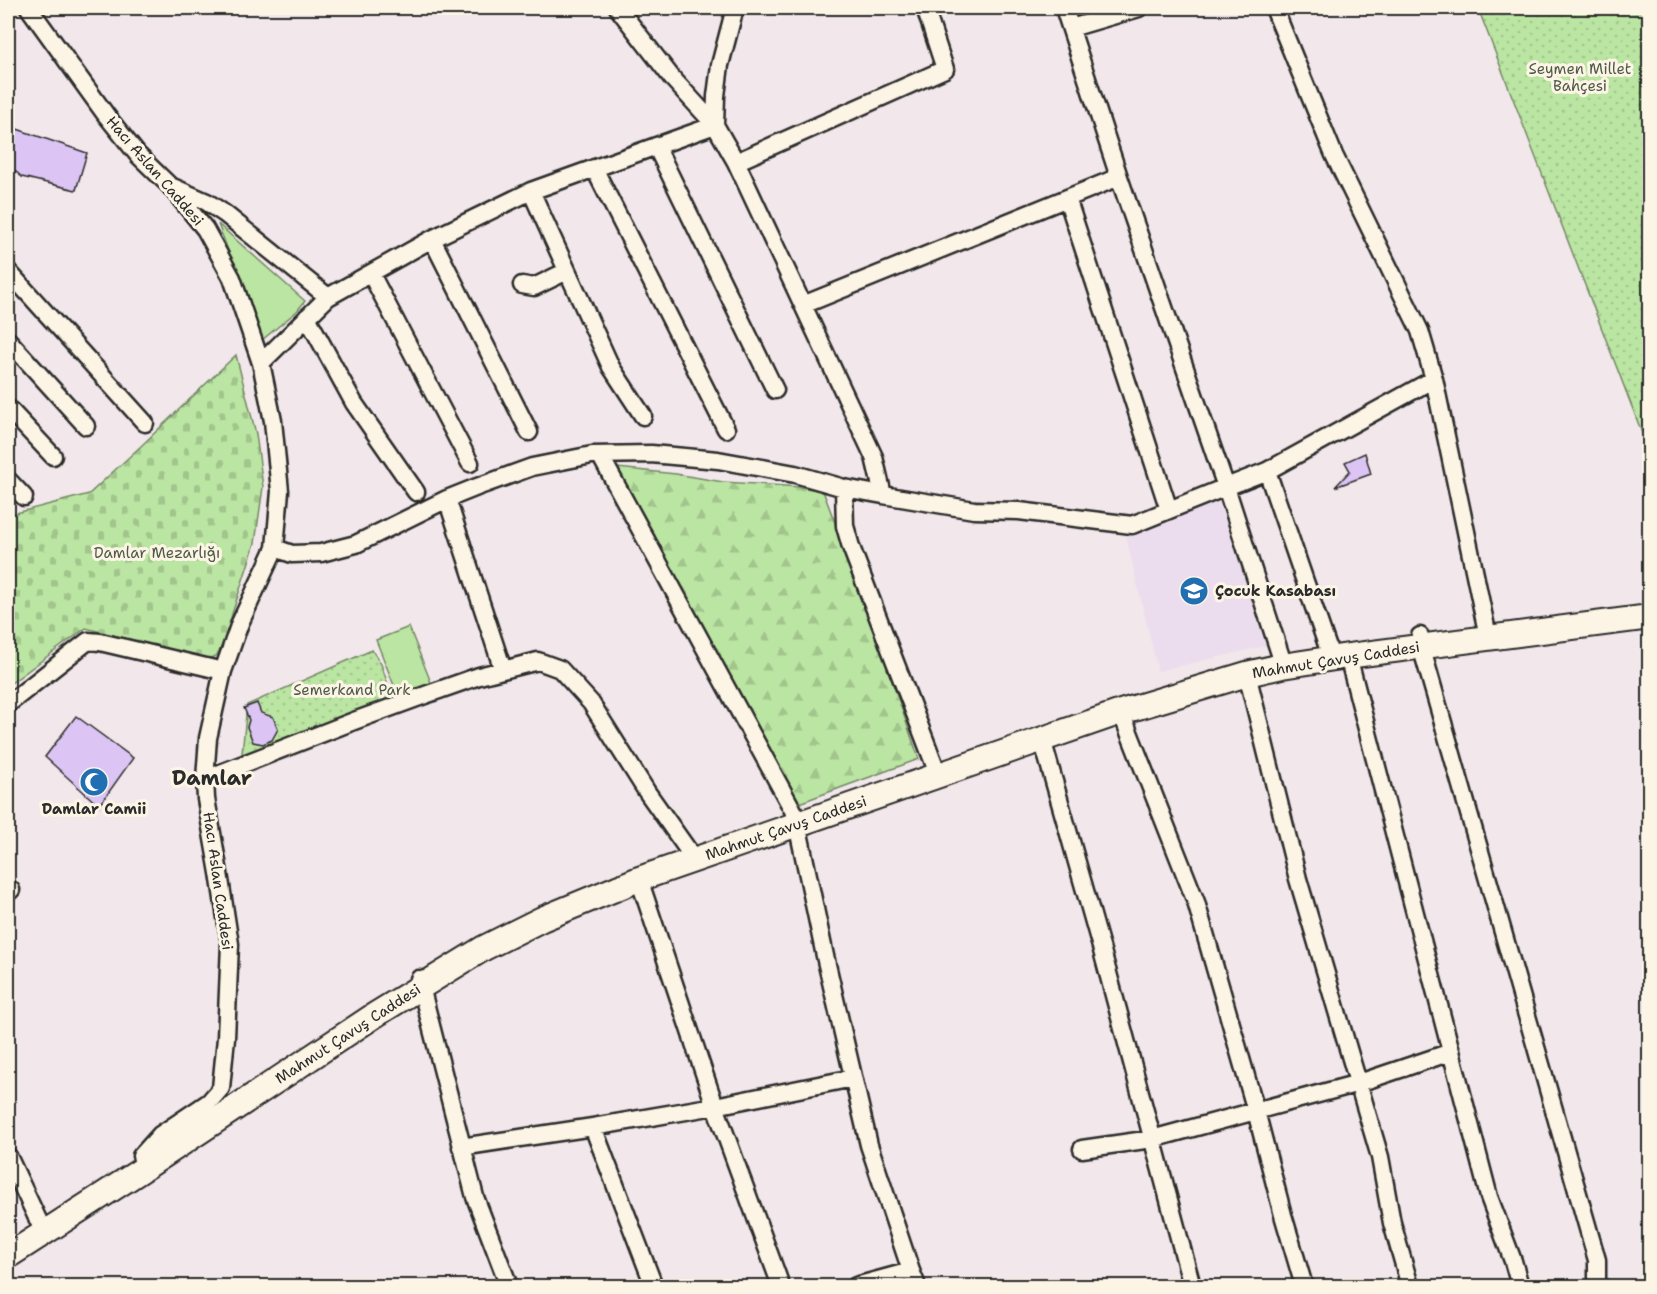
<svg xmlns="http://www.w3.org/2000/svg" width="1657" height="1294" font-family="'Shantell Sans',sans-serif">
<defs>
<pattern id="forest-firs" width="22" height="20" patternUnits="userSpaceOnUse" patternTransform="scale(1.5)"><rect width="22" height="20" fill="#bbe5a2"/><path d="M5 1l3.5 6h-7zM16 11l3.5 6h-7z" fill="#a1c58c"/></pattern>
<pattern id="cemetery-stones" width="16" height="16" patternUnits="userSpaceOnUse" patternTransform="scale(1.5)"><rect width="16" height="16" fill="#bbe5a2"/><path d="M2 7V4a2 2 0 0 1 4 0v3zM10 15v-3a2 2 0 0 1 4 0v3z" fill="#a1c58c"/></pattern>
<pattern id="park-dots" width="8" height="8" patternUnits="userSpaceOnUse" patternTransform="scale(1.5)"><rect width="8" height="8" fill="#bbe5a2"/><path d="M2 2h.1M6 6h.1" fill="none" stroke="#a1c58c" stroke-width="1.8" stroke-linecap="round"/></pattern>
</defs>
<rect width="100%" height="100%" fill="#f2e7ea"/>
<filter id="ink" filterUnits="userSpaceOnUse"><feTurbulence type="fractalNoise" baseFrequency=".0167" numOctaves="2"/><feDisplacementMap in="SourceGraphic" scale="12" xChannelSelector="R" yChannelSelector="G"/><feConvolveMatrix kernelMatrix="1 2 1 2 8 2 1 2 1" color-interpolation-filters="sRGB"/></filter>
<g filter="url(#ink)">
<path fill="#ebdded" d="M1218 501 1269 645 1158 671 1126 536Z"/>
<path fill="#bbe5a2" stroke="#738866" stroke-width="1.5" d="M218 224 305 301 297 311 262 340Z
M409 627 434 690 401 703 376 640Z"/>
<path fill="url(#forest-firs)" stroke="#738866" stroke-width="1.5" d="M617 468 676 474 723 482 800 487 823 491 834 520 846 561 863 597 919 759 799 803C736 693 674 582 617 468Z"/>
<path fill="url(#cemetery-stones)" stroke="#738866" stroke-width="1.5" d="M236 355 256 434 263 487 255 543 232 614 224 646 216 656 207 659 86 628 11 683 8 676V515L89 494 141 446Z"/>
<path fill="url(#park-dots)" stroke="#738866" stroke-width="1.5" d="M1478 8H1649V451Z
M372 650 381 664 395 705 249 761 242 754 247 705Z"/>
<path fill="#dcc5f4" stroke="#2b2b2b" stroke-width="1.5" d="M17 129 87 153 76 190 22 177 8 165V150Z
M1365 453 1371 474 1335 487 1350 471 1345 462Z
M257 703 261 713 273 717 278 729 272 740 263 744 253 742 247 727 249 720 244 708Z
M76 716 133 758 99 806 45 757Z"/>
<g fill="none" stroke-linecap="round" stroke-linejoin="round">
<g stroke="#2b2b2b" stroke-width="21">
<path id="minor" d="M29 8 106 115 138 155 170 186 205 229 232 278 261 363 273 421 280 491 275 548 240 623 223 671 208 738 205 779 206 799 219 873 230 944 226 1038 221 1088 209 1102 160 1135 141 1156
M618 8 672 78 715 125
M1064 8 1119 177 1226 487 1267 471 1434 379 1420 331 1334 155 1274 8
M1071 28 1139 8
M715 125 716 96 720 65 735 8
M656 146 775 390
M736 162 945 69 925 8
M594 168 726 429
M173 187 207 202 225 214 328 297
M531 191 611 367 643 416
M1067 198 1169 510
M432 239 529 432
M8 271 145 423
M371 274 470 463
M522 285 534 287 567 271
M803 305 1119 177
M307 317 354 403 416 492
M8 340 86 426
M261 363 328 297 432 239 531 191 715 125 736 162 874 457 883 495 974 510 1019 511 1132 525 1226 487 1281 657
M1434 379 1486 627
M8 408 53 456
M600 455 795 814 825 956 869 1145 911 1271 917 1286
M1267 471 1328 648
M8 480 24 497
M844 488 845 526 851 547 935 766
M447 499 503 670
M275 548 292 554 321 553 356 544 447 499 477 487 532 467 592 455 651 454 718 460 795 474 844 488 883 495
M1420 636 1421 646 1597 1260V1286
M1348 656 1489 1197 1513 1261 1520 1286
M1247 674 1298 879 1380 1157 1392 1223 1410 1286
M8 704 88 641 100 642 223 671
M1121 712 1196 902 1256 1111 1283 1215 1304 1286
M1042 739 1101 947 1192 1286
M205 779 354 721 428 694 479 676 538 661 560 669 591 703 647 792 688 850
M8 891 11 890
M419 979 475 1197 509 1286
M593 1127 654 1286
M461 1147 593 1127 715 1106 639 879
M1082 1149 1152 1139 1359 1083 1451 1052
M8 1156 39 1222
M781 1286 715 1106 853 1078
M856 1286 911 1271"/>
</g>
<g stroke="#2b2b2b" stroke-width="28">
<path id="secondary" d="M8 1256 137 1173 375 1015 484 948 542 919 639 879 1121 712 1247 674 1282 666 1348 656 1650 617"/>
</g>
<use href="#minor" stroke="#fcf5e5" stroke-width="16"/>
<use href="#secondary" stroke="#fcf5e5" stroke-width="24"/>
</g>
</g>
<defs>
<g id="school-disc" transform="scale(1.5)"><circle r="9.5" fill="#1f6fb2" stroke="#fcf5e5"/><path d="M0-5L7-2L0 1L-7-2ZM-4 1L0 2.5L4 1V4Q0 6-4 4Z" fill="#fff"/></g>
<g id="mosque-disc" transform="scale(1.5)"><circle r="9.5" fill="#1f6fb2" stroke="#fcf5e5"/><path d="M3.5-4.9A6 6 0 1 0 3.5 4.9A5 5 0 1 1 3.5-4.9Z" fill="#fff"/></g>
</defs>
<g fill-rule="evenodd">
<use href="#school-disc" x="1194" y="591"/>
<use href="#mosque-disc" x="94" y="782"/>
</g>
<g text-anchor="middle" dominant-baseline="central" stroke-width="6" stroke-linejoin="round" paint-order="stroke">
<g font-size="15" fill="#4f5a49" stroke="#fcf5e5">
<text x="1580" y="69">Seymen Millet<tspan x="1580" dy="17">Bahçesi</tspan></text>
<text x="157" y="553">Damlar Mezarlığı</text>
<text x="352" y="690">Semerkand Park</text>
</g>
<g font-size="15" fill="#2b2b2b" stroke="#fcf5e5">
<text transform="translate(155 171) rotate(49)">Hacı Aslan Caddesi</text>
<text transform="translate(1336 660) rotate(-9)">Mahmut Çavuş Caddesi</text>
<text transform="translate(786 828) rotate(-19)">Mahmut Çavuş Caddesi</text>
<text transform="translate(218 881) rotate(82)">Hacı Aslan Caddesi</text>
<text transform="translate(348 1034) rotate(-33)">Mahmut Çavuş Caddesi</text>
</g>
<g font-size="15" font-weight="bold" fill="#2b2b2b" stroke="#fcf5e5" text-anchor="start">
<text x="1215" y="591">Çocuk Kasabası</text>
<text x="94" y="809" text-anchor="middle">Damlar Camii</text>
</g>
<g font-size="21" font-weight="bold" fill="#2b2b2b" stroke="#fcf5e5">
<text x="212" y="778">Damlar</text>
</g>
</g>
<rect width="1657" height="1294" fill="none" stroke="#fcf5e5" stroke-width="30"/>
<rect x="15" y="15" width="1627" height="1264" fill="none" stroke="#2b2b2b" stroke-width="2" filter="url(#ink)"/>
</svg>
